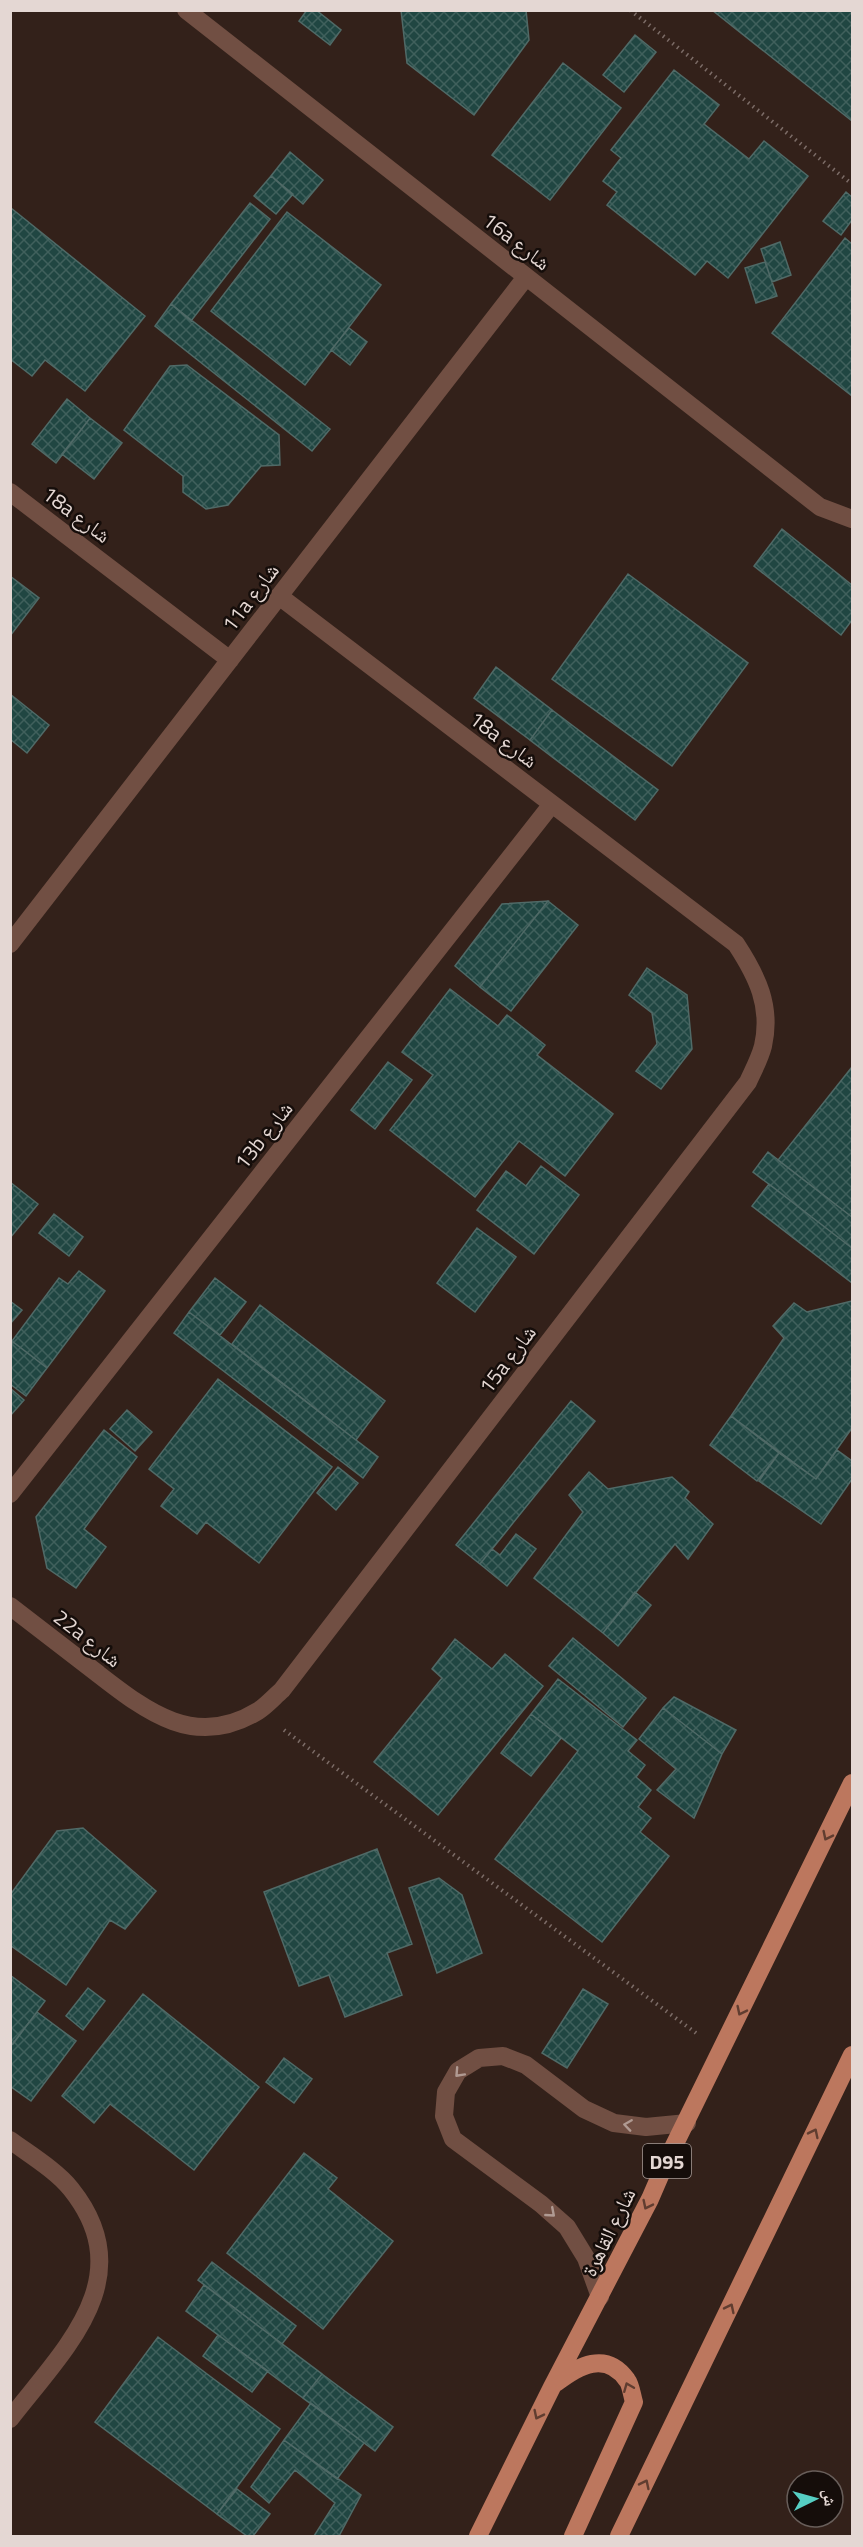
<svg xmlns="http://www.w3.org/2000/svg" width="863" height="2547" font-family="'Titillium Web','Noto Naskh Arabic',sans-serif">
<defs>
<pattern id="building-cross-hatch" width="8" height="8" patternUnits="userSpaceOnUse" patternTransform="scale(1.5)"><rect width="8" height="8" fill="#204642"/><path d="M0 0l8 8M0 8l8-8" fill="none" stroke="#40605c"/></pattern>
</defs>
<rect width="100%" height="100%" fill="#33211a"/>
<path fill="url(#building-cross-hatch)" stroke="#506a67" stroke-width="1.5" d="M307 10H316L341 30 330 45 299 21Z
M401 10H526L529 40 474 115 407 63Z
M712 10H852V121Z
M635 35 656 52 624 92 603 75Z
M563 63 621 108 550 200 492 155Z
M674 70 719 105 704 124 749 159 764 141 808 176 728 278 707 261 695 275 607 205 617 192 603 181 621 158 611 150Z
M290 152 323 180 303 204 271 176Z
M271 176 293 194 276 214 254 196Z
M846 192 852 197V220L841 235 823 221Z
M250 203 270 219 191 321 171 304Z
M11 208 145 316 85 391 45 360 32 376 10 359Z
M287 212 381 285 305 385 211 311Z
M845 238 852 244V396L772 333Z
M780 242 791 275 772 282 761 249Z
M765 262 777 296 756 303 745 268Z
M171 304 330 429 312 451 155 326Z
M349 328 367 342 350 365 331 350Z
M187 365 279 435 280 465 261 466 228 505 206 509 183 492V476L124 430 170 366Z
M67 399 90 418 56 463 32 444Z
M90 418 122 443 94 479 62 454Z
M782 529 852 585V620L841 635 754 566Z
M628 574 748 663 672 766 552 679Z
M10 576 39 598 10 636Z
M496 667 552 710 530 740 474 698Z
M10 694 49 725 27 753 10 739Z
M552 710 658 790 635 820 530 740Z
M548 901 480 987 455 966 502 904Z
M548 901 578 925 511 1011 480 987Z
M647 968 687 995 692 1049 661 1089 636 1071 657 1044 652 1013 629 995Z
M450 989 498 1026 507 1015 545 1045 537 1055 613 1114 565 1176 519 1141 475 1197 390 1130 433 1075 402 1052Z
M388 1062 412 1080 375 1129 351 1110Z
M852 1067V1217L778 1160Z
M768 1152 852 1217V1248L753 1172Z
M541 1166 579 1195 534 1254 477 1210 506 1171 526 1186Z
M10 1182 38 1204 10 1238Z
M769 1184 852 1248V1283L752 1206Z
M54 1214 83 1237 69 1256 39 1233Z
M477 1228 516 1257 475 1312 437 1283Z
M79 1271 105 1291 47 1368 12 1341 59 1278 68 1284Z
M215 1278 246 1302 220 1335 189 1312Z
M10 1301 22 1310 10 1324Z
M852 1301V1428L816 1479 731 1416 784 1338 773 1326 794 1303 807 1312Z
M260 1305 385 1401 356 1440 232 1344Z
M189 1312 378 1457 363 1478 174 1333Z
M12 1341 47 1368 26 1396 10 1384Z
M218 1379 332 1467 259 1563 206 1522 197 1534 161 1506 174 1489 149 1469Z
M10 1388 24 1400 10 1416Z
M571 1401 595 1421 480 1564 456 1545Z
M127 1410 152 1432 135 1451 110 1429Z
M731 1416 779 1453 757 1481 710 1445Z
M104 1430 137 1457 84 1529 106 1547 76 1588 47 1568 36 1517Z
M837 1450 852 1461V1479L821 1524 759 1481 779 1453 816 1479Z
M338 1467 358 1483 336 1510 317 1493Z
M589 1472 608 1489 672 1477 689 1492 685 1498 713 1524 688 1559 675 1544 603 1633 534 1578 583 1512 569 1495Z
M516 1534 536 1549 507 1586 480 1564 492 1549 500 1555Z
M635 1592 651 1605 618 1646 603 1633Z
M573 1638 646 1698 623 1727 549 1666Z
M455 1639 492 1669 505 1654 543 1686 438 1815 374 1762 442 1678 432 1669Z
M558 1679 637 1740 628 1751 645 1765 636 1777 651 1790 638 1807 651 1818 640 1832 669 1856 602 1942 495 1859 578 1751 531 1714Z
M674 1697 736 1730 722 1754 663 1708Z
M663 1708 722 1754 694 1818 657 1790 676 1769 639 1739Z
M531 1714 561 1738 531 1776 501 1753Z
M83 1828 156 1891 125 1929 110 1920 66 1985 10 1945V1895L57 1831Z
M377 1849 412 1944 387 1953 402 1995 345 2017 329 1975 299 1986 264 1892Z
M439 1878 462 1895 482 1953 437 1973 409 1888Z
M10 1975 45 2001 13 2044 10 2042Z
M88 1988 105 2001 83 2030 66 2016Z
M583 1989 608 2004 567 2068 542 2053Z
M143 1994 259 2087 194 2170 110 2104 94 2123 62 2096Z
M37 2012 76 2041 31 2101 10 2086V2047Z
M284 2058 312 2079 294 2103 266 2082Z
M304 2153 337 2178 328 2189 393 2241 323 2329 227 2253Z
M212 2262 296 2326 282 2344 198 2280Z
M204 2285 322 2374 303 2398 186 2311Z
M218 2335 268 2371 252 2392 203 2356Z
M158 2337 280 2429 217 2514 95 2422Z
M322 2374 393 2427 375 2451 303 2398Z
M311 2403 364 2443 337 2479 284 2440Z
M284 2440 361 2495 339 2536H314L335 2503 295 2470 269 2503 251 2487Z
M237 2489 270 2514 253 2536H247L217 2514Z"/>
<g fill="none" stroke-linecap="round" stroke-linejoin="round">
<path stroke="#7c6c67" stroke-width="4" stroke-dasharray="1.5 4.5" stroke-linecap="butt" d="M630 10 852 184
M284 1730 696 2033"/>
<path stroke="#714f43" stroke-width="18" d="M186 10 820 507 852 519
M10 492 230 660
M10 944 526 277
M10 1494 552 804
M10 1606C39 1628 68 1651 97 1673 146 1711 195 1750 258 1711 266 1706 274 1697 282 1690L748 1082C753 1071 760 1058 763 1046 772 1006 757 976 736 944L279 596
M10 2140C29 2154 57 2171 71 2189 142 2278 64 2349 10 2419
M600 2297 586 2258 567 2227 541 2204 453 2139 444 2116 446 2092 458 2071 479 2058 503 2056 526 2065 584 2109 614 2123 646 2127 687 2123"/>
<path stroke="#bc775e" stroke-width="18" d="M556 2383C578 2366 606 2350 627 2380 631 2385 632 2396 634 2402L573 2536
M478 2536 552 2387 650 2199 666 2162 852 1783
M619 2536 852 2055"/>
</g>
<defs><path id="oneway-chevron" d="M-2-3.5L2.5 0L-2 3.5" fill="none" stroke-width="1.6" stroke-linecap="round" stroke-linejoin="round" transform="scale(1.5)"/></defs>
<g stroke="#603d30">
<use href="#oneway-chevron" transform="translate(827 1836) rotate(116)"/>
<use href="#oneway-chevron" transform="translate(741 2011) rotate(116)"/>
<use href="#oneway-chevron" transform="translate(814 2133) rotate(-64)"/>
<use href="#oneway-chevron" transform="translate(647 2205) rotate(116)"/>
<use href="#oneway-chevron" transform="translate(730 2308) rotate(-64)"/>
<use href="#oneway-chevron" transform="translate(628 2387) rotate(-112)"/>
<use href="#oneway-chevron" transform="translate(538 2415) rotate(116)"/>
<use href="#oneway-chevron" transform="translate(645 2484) rotate(-64)"/>
</g>
<g stroke="#b09a92">
<use href="#oneway-chevron" transform="translate(459 2073) rotate(133)"/>
<use href="#oneway-chevron" transform="translate(628 2125) rotate(-172)"/>
<use href="#oneway-chevron" transform="translate(551 2213) rotate(41)"/>
</g>
<g text-anchor="middle" dominant-baseline="central" stroke-width="5" stroke-linejoin="round" paint-order="stroke">
<rect fill="#150d0a" stroke="#a69a97" stroke-width="1.5" x="643" y="2144" width="48" height="34" rx="4.5"/>
<g font-size="20" font-weight="bold" fill="#e4d7d3">
<text x="667" y="2161">D95</text>
</g>
<g font-size="21" fill="#e4d7d3" stroke="#150d0a">
<text transform="translate(517 241) rotate(38)">16a شارع</text>
<text transform="translate(77 514) rotate(37)">18a شارع</text>
<text transform="translate(250 597) rotate(-53)">11a شارع</text>
<text transform="translate(504 739) rotate(37)">18a شارع</text>
<text transform="translate(263 1135) rotate(-52)">13b شارع</text>
<text transform="translate(507 1359) rotate(-53)">15a شارع</text>
<text transform="translate(88 1638) rotate(38)">22a شارع</text>
<text transform="translate(608 2232) rotate(-64)">شارع القاهرة</text>
</g>
</g>
<rect width="863" height="2547" fill="none" stroke="#e4d7d3" stroke-width="24"/>
<g transform="translate(815 2499) rotate(85)"><circle r="28" fill="#150d0a" stroke="#685e5a" stroke-width="1.5"/>
<path d="M0-4.5L10 22L0 15L-10 22Z" fill="#56cec3"/>
<text y="-9" font-size="16" font-weight="bold" text-anchor="middle" fill="#e4d7d3">ش</text>
</g>
</svg>
